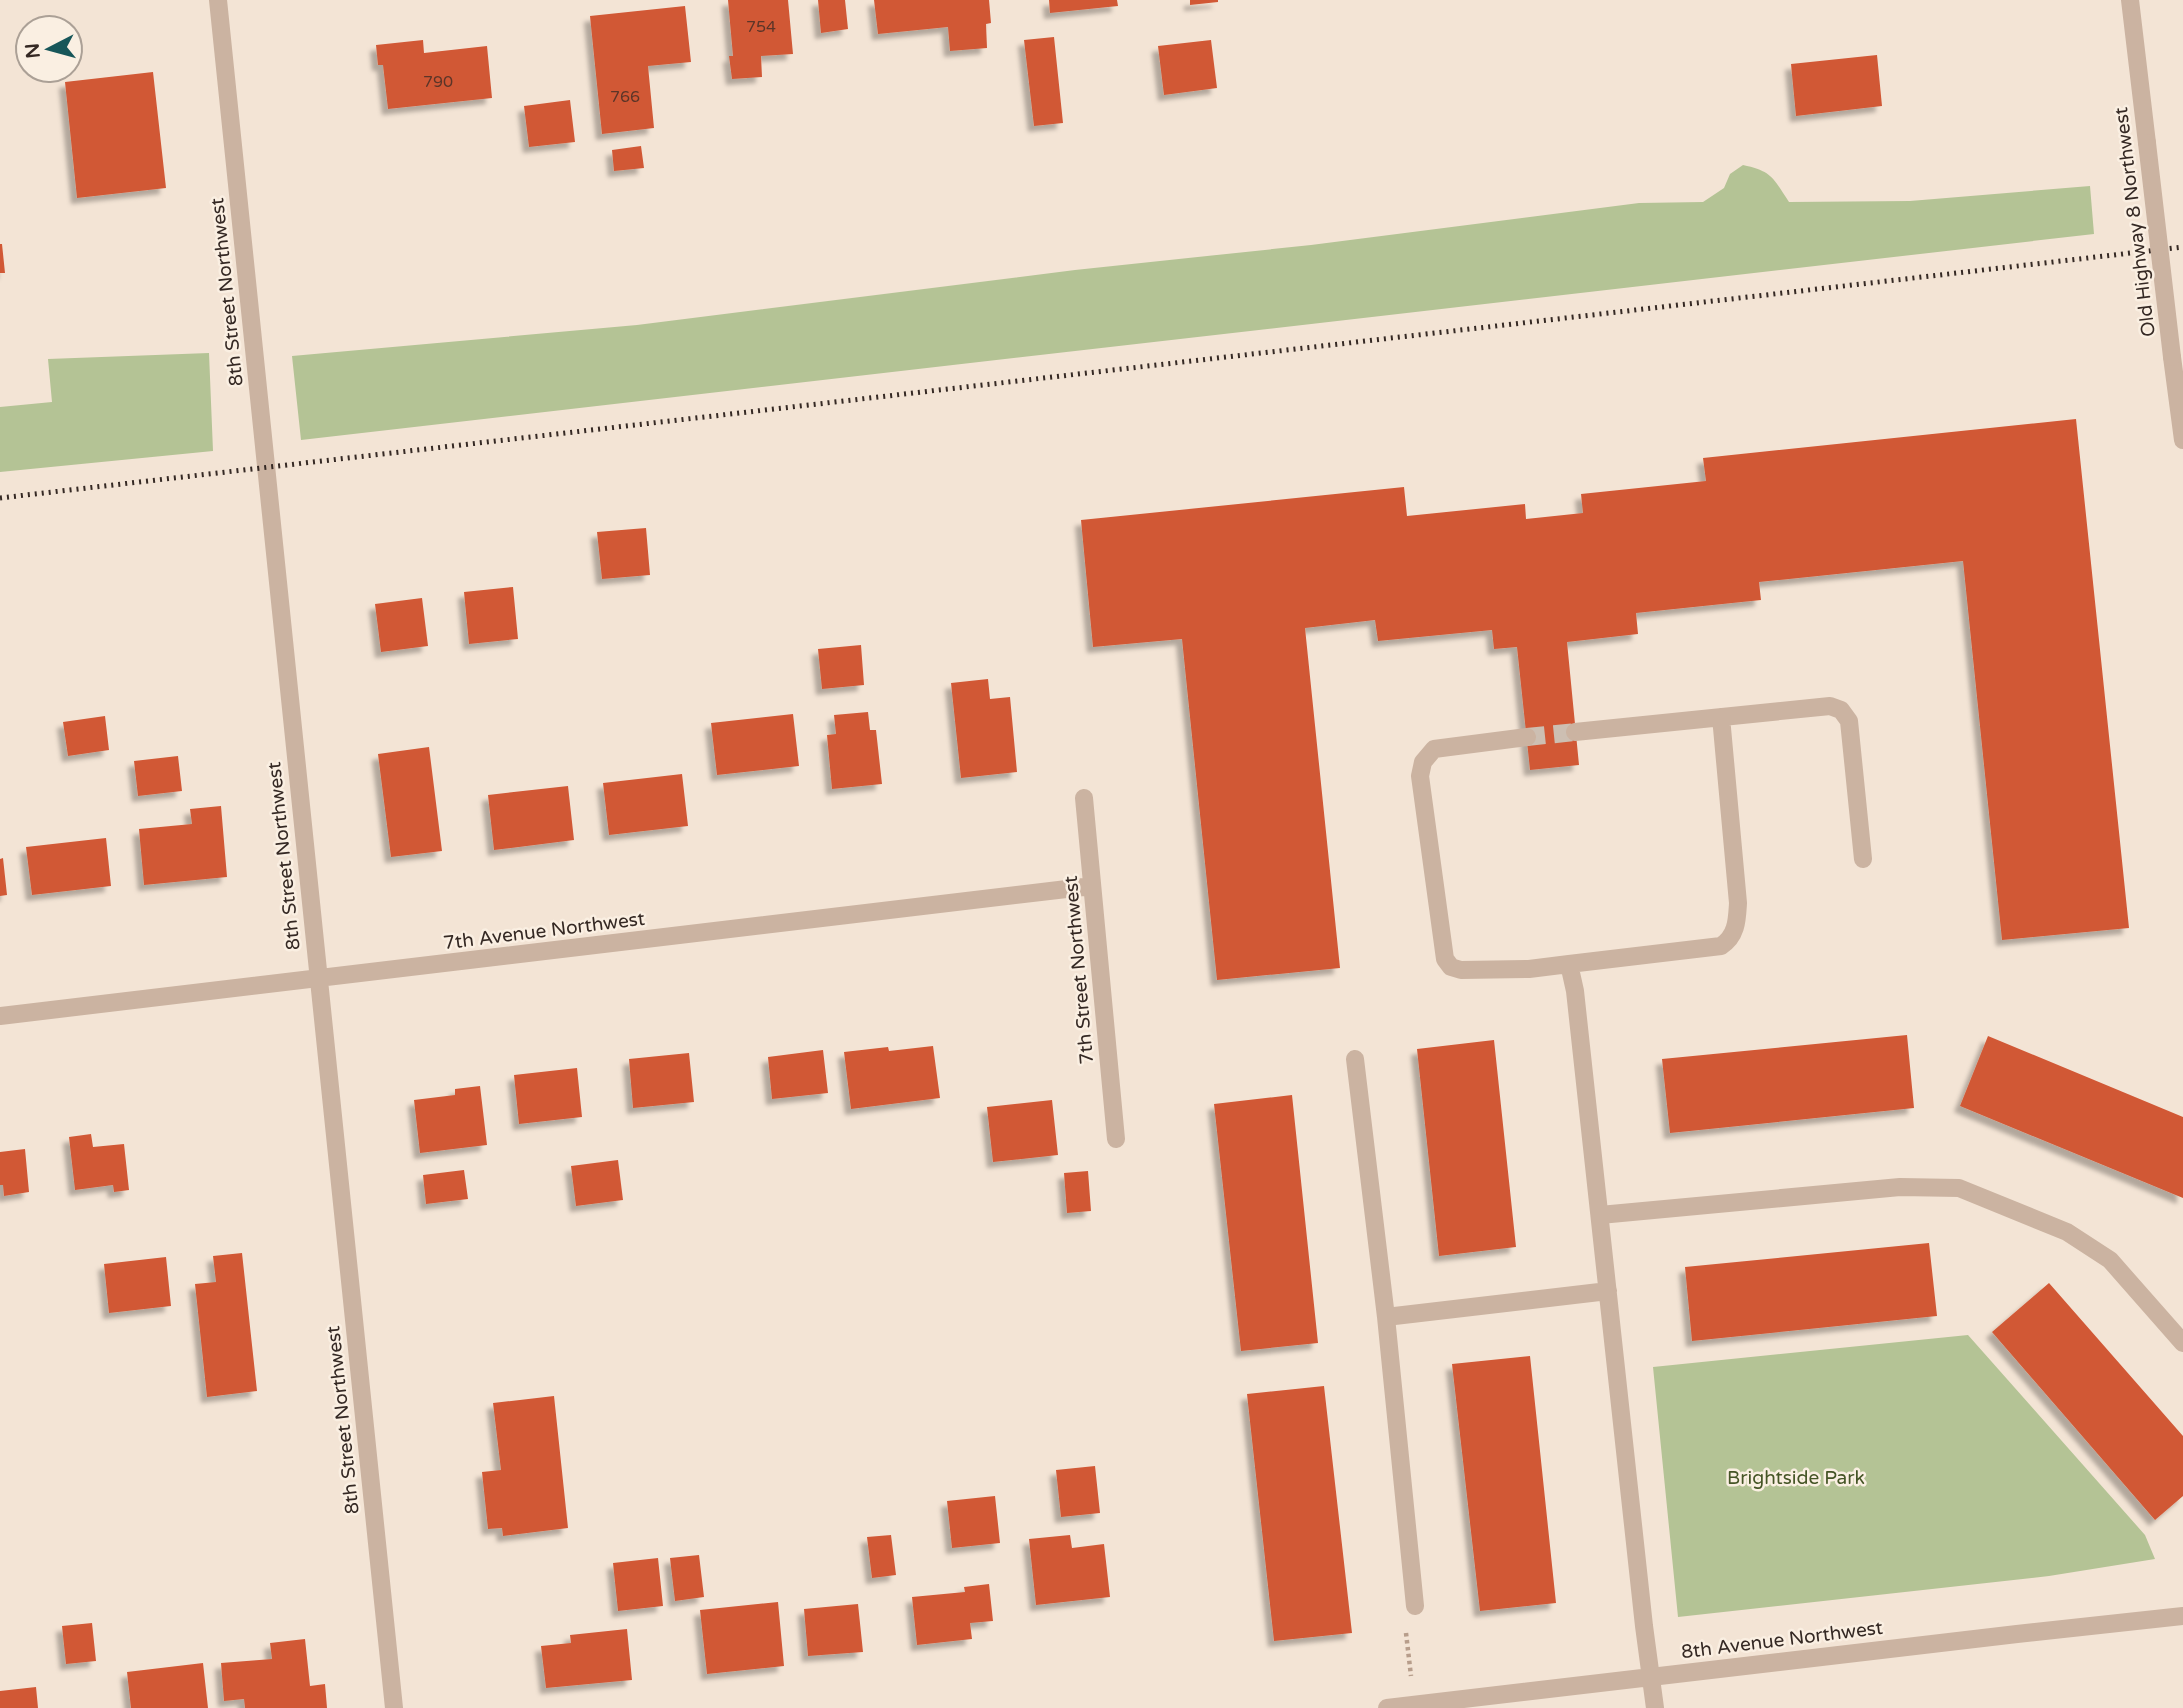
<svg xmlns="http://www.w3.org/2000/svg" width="2183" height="1708" font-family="'Varela Round',sans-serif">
<defs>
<filter id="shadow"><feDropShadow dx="-6" dy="6" stdDeviation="2" flood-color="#0004"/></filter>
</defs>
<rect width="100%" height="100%" fill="#f3e4d5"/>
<path fill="#b4c395" d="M1743 165C1772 171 1773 178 1789 202L1910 201 2090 186 2094 234 301 440 292 356 637 325 1075 270 1311 245 1639 203 1703 202 1724 188 1730 174Z
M209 353 213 451 0 472V407L52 402 48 359Z
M1968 1335 2145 1535 2155 1559 2049 1576 1678 1617 1653 1367Z"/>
<path fill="#d15836" filter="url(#shadow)" d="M728 0H788L793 54 761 56 762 77 732 79 729 56H733Z
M818 0H845L848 29 821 33Z
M874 0H989L991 23 986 24 987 48 950 51 948 27 878 34Z
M1049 0H1117L1118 6 1050 13Z
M1190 0H1218V2L1190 5Z
M685 6 691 62 648 66 654 128 602 134 590 16Z
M1054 37 1063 123 1034 126 1024 40Z
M423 40 424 53 487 46 492 98 388 109 383 65H378L376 45Z
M1211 40 1217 88 1164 95 1158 46Z
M1877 55 1882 106 1796 116 1791 64Z
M153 72 166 188 77 198 65 82Z
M570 100 575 142 529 147 524 106Z
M641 146 644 168 614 171 612 150Z
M0 244H2L5 273H0Z
M2076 419 2129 928 2002 940 1963 561 1759 582 1761 600 1636 613 1638 634 1567 642 1579 765 1530 770 1517 647 1494 649 1492 630 1378 641 1375 620 1305 628 1340 968 1217 980 1182 639 1093 647 1081 520 1404 487 1407 516 1525 504 1526 519 1583 513 1581 494 1706 481 1703 458Z
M646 528 650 575 602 579 597 532Z
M513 587 518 639 469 644 464 592Z
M422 598 428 646 381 652 375 604Z
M861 645 864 685 822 689 818 649Z
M988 679 990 699 1010 697 1017 772 961 778 951 683Z
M868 712 870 730H876L882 784 832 789 827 735 836 734 834 715Z
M793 714 799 766 717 775 711 723Z
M105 716 109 750 68 756 63 722Z
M429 747 442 851 391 857 378 754Z
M178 756 182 791 138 796 134 761Z
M682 774 688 826 609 835 603 783Z
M568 786 574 840 494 850 488 795Z
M221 806 227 877 144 885 139 829 192 824 190 809Z
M106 838 111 886 32 895 26 847Z
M3 858 7 895 0 896V859Z
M1907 1035 1914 1108 1670 1133 1662 1059Z
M1988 1036 2183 1117V1198L1960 1106Z
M1494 1040 1516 1247 1439 1256 1417 1049Z
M933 1046 940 1098 851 1109 844 1052 888 1047 889 1051Z
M823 1050 828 1093 772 1099 768 1057Z
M689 1053 694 1102 633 1108 629 1059Z
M577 1068 582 1117 519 1124 514 1075Z
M480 1086 487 1145 420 1153 414 1100 455 1095V1089Z
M1292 1095 1318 1343 1241 1351 1214 1104Z
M1052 1100 1058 1155 993 1162 987 1107Z
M91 1134 93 1147 124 1144 129 1190 114 1192 113 1185 75 1190 69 1137Z
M25 1149 29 1192 4 1196 3 1185H0V1152Z
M618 1160 623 1200 576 1206 571 1166Z
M464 1170 468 1199 426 1204 423 1175Z
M1088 1171 1091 1211 1067 1213 1064 1173Z
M1929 1243 1937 1316 1692 1341 1685 1267Z
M242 1253 257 1391 207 1397 195 1284 216 1282 213 1256Z
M166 1257 171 1306 109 1313 104 1264Z
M2049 1283 2183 1436V1496L2155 1520 1992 1332Z
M1530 1356 1556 1603 1480 1611 1452 1364Z
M1324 1386 1352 1633 1274 1641 1247 1394Z
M554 1396 568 1528 503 1536 502 1528 488 1529 482 1472 501 1470 493 1403Z
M1095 1466 1100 1513 1061 1517 1056 1470Z
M995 1496 1000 1543 952 1548 947 1501Z
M891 1535 896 1575 872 1578 867 1537Z
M1070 1535 1072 1548 1104 1544 1110 1597 1036 1605 1029 1539Z
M699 1555 704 1597 675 1601 670 1558Z
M658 1558 663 1606 618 1611 613 1563Z
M989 1584 993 1621 970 1623 972 1639 917 1645 912 1597 965 1592 964 1587Z
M778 1602 784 1666 707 1674 700 1610Z
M858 1604 863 1652 808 1656 804 1609Z
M92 1623 96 1661 66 1664 62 1626Z
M627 1629 632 1680 546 1688 541 1646 571 1643 570 1635Z
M305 1639 310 1686 325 1684 327 1708H245L244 1699 224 1701 221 1663 272 1659 270 1643Z
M203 1663 208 1708H131L127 1672Z
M36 1687 38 1708H0V1691Z"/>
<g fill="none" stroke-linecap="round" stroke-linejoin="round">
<path stroke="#cdbfb2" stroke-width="18" stroke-dasharray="18 9" stroke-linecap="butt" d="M1527 737 1575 732"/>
<path stroke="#b79d8b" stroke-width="4.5" stroke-dasharray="3.5 3.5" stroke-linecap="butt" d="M1406 1633 1411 1676"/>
<path stroke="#cbb3a1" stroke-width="18" d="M218 0 394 1708
M2130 0 2147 143
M2172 357 2183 440
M1575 732 1830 706 1841 710 1849 721 1863 859
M1527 737 1434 749 1423 762 1420 776 1445 959 1451 967 1461 970 1529 969 1569 964 1575 991 1644 1626 1655 1708
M1084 798 1116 1139
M1569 964 1721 946C1737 936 1737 919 1738 903L1721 717
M0 1016 1092 886
M1355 1059 1386 1317 1415 1606
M1600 1215 1900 1187 1959 1188 2067 1232 2110 1260 2183 1343
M1386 1317 1608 1291
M1387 1708 2017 1634 2183 1616"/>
<path stroke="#352924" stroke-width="5" stroke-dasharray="2 5" stroke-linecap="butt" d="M0 498 2183 247"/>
<path stroke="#cbb3a1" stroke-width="18" d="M2147 143 2172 357"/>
</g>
<g text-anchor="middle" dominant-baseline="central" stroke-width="5" stroke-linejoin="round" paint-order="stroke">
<g font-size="16" fill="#5c3528">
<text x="761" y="27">754</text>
<text x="438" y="82">790</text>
<text x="625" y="97">766</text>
</g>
<g font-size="19" fill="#352924" stroke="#faefe2">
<text transform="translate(2135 222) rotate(-97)">Old Highway 8 Northwest</text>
<text transform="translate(227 292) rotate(-96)">8th Street Northwest</text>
<text transform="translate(284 856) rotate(-96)">8th Street Northwest</text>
<text transform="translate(544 931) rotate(-7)">7th Avenue Northwest</text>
<text transform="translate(1079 970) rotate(-95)">7th Street Northwest</text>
<text transform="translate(343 1420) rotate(-96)">8th Street Northwest</text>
<text transform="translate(1782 1640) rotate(-7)">8th Avenue Northwest</text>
</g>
<g font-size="19" fill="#455526" stroke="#faefe2">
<text x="1796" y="1478">Brightside Park</text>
</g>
</g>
<g transform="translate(49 49) rotate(264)"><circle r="33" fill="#faefe2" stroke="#aba096" stroke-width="2"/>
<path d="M0-5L12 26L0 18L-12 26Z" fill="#175659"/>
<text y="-10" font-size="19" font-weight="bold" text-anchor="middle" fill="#352924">N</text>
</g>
</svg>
